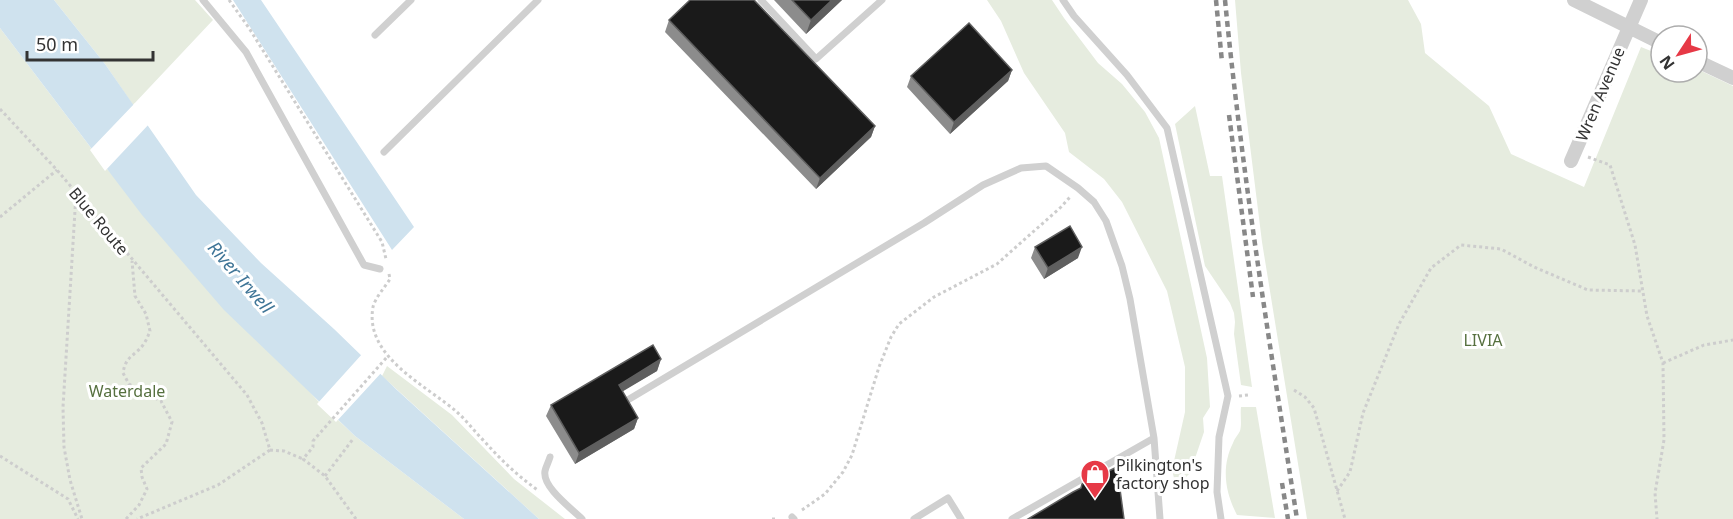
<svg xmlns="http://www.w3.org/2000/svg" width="1733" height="519" font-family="'Noto Sans',sans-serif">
<rect width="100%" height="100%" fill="#fff"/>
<path fill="#e6ecdf" d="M54 0H195L213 20 133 105 105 64Z
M987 0H1052L1064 18 1098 63 1122 84 1145 112 1159 138 1207 358 1210 407 1203 418 1204 432 1190 473 1183 480 1178 481 1174 478 1172 470 1185 412V367L1167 291 1122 202 1104 179 1069 152 1065 133 1024 73 1001 21Z
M1235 0H1408L1421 24 1425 53 1489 106 1511 154 1584 187 1641 47 1661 55V72H1697V69L1733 86V519H1307L1262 242 1241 73Z
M0 28 107 169 318 401 355 436 464 519H0Z
M1195 106 1210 176H1222L1252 387 1241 385 1234 334 1235 322 1234 313 1230 303 1205 266 1175 124Z
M387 366 452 415 514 479 565 519H539L382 376Z
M1241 407H1256L1275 518 1237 515C1225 492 1221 467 1233 443 1234 439 1238 435 1240 431 1242 424 1240 415 1241 407Z"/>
<path fill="#cfe2ee" d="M0 0H54L105 64 196 195 261 263 334 329 397 390 539 519H464L355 436 224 310 142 215 0 28Z
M233 0H261L414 227 392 250Z"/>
<path fill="#fff" d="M135 103 150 123 105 171 90 150Z
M363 353 382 372 336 422 317 404Z"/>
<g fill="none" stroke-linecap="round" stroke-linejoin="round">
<path stroke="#cdcdcd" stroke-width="3" stroke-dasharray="3 3" stroke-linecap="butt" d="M229 0 249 28 382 242 386 259
M0 109 57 170 247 395 262 423 270 450 218 485 137 519
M1588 157 1610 165 1635 245 1647 316 1663 363 1664 440 1655 493 1657 519
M76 194 63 407 64 447 70 480 82 519
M0 217 57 170
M389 274 390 279C385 287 375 298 373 307 364 357 426 385 457 412 467 421 475 432 485 442 501 460 519 477 539 491
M1663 363 1704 345 1733 340
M1294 390 1305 397 1314 408 1345 519
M1239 396 1248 395
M270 450 284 451 303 459
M0 456 68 499 78 519
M325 476 353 439
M1337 491 1350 472 1363 413 1399 324 1431 268 1461 245 1501 249 1534 267 1588 290 1643 291
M802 510 825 494 843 472 852 455 879 367 891 337 899 324 934 297 997 264 1061 207 1071 196
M126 519 139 505 147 489 142 477 141 468 166 444 172 422 161 401 137 389 129 384 123 373C126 355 134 357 143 345 146 341 148 336 150 331L146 314 135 296 132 261
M356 519 325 476 303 459 313 447V441L388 356
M772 519H777"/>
<path stroke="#d0d0d0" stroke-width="7" d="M203 0 246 52 364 265 380 269
M761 0 816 59 882 0
M1063 0 1074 16 1127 75 1167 128 1228 396 1219 437 1217 492 1221 519
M375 35 411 0
M384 152 538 0
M626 401 924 223 983 185 1021 168 1046 166 1078 188 1094 202 1106 221 1122 266 1130 299 1154 438
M550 457C549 461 546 466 545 471 542 487 571 508 582 519
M792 517 794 519
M914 519 948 498 961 519
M1012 519 1154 438 1160 519"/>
<path stroke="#d0d0d0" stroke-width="14" d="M1574 0 1661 43
M1697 61 1733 78
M1571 161 1641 0"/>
<path stroke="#888" stroke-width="4.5" stroke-dasharray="6 4.5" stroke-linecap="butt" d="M1216 0 1222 62
M1225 0C1242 174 1270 346 1297 519
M1229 115 1253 297
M1282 483 1288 519"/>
</g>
<path fill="#8c8c8c" d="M774 0H842L806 34Z
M669 20 875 126 871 137 816 189 665 32Z
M1012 70 1008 81 950 134 907 87 911 76Z
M1035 247 1078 258 1044 279 1031 258Z
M661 359 657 371 622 391 638 418 634 429 575 464 546 416 551 405Z"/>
<path fill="#5f5f5f" d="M832 0H842L806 34 811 20Z
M1012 70 1008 81 950 134 954 122Z
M875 126 871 137 816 189 820 178Z
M1082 247 1078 258 1044 279 1048 268Z
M661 359 657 371 615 396 619 385Z
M638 418 634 429 575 464 579 453Z"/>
<path fill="#1a1a1a" stroke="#5f5f5f" stroke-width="1.5" d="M690 0H754L875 126 820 178 669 20Z
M792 0H832L811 20Z
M969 23 1012 70 954 122 911 76Z
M1070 226 1082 247 1048 268 1035 247Z
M653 345 661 359 619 385 638 418 579 453 551 405Z
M1117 467 1124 519H1028L1073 492 1081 488 1082 484Z"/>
<defs>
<g id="shop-pin" transform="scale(1.5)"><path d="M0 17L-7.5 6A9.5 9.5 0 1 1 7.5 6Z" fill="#e63946" stroke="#fff"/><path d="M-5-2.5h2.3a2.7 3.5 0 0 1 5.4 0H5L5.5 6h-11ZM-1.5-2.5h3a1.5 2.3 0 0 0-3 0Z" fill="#fff"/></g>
</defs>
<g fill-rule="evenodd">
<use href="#shop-pin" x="1095" y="474"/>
</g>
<g text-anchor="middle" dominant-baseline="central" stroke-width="6" stroke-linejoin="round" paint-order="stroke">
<g font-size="16" fill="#333" stroke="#fff">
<text transform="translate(1600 94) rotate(-67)">Wren Avenue</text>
<text transform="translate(99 221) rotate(50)">Blue Route</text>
</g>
<g font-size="16" fill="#56703f" stroke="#fff">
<text x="1483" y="340">LIVIA</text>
<text x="127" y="391">Waterdale</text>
</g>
<g font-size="16" fill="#333" stroke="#fff" text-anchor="start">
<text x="1116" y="465">Pilkington's<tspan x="1116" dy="18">factory shop</tspan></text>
</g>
<g font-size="18" font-style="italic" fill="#3f7597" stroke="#fff">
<text transform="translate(241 277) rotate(49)">River Irwell</text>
</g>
</g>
<g transform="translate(1679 54) rotate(234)"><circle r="28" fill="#ffffff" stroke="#adadad" stroke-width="1.5"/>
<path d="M0-4.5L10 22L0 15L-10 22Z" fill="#e63946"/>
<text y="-9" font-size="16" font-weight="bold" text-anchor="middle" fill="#333333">N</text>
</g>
<path d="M27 51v9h126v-9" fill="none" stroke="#333333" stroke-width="3"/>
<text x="36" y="51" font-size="18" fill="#333333" stroke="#ffffff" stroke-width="4.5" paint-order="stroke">50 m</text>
</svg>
